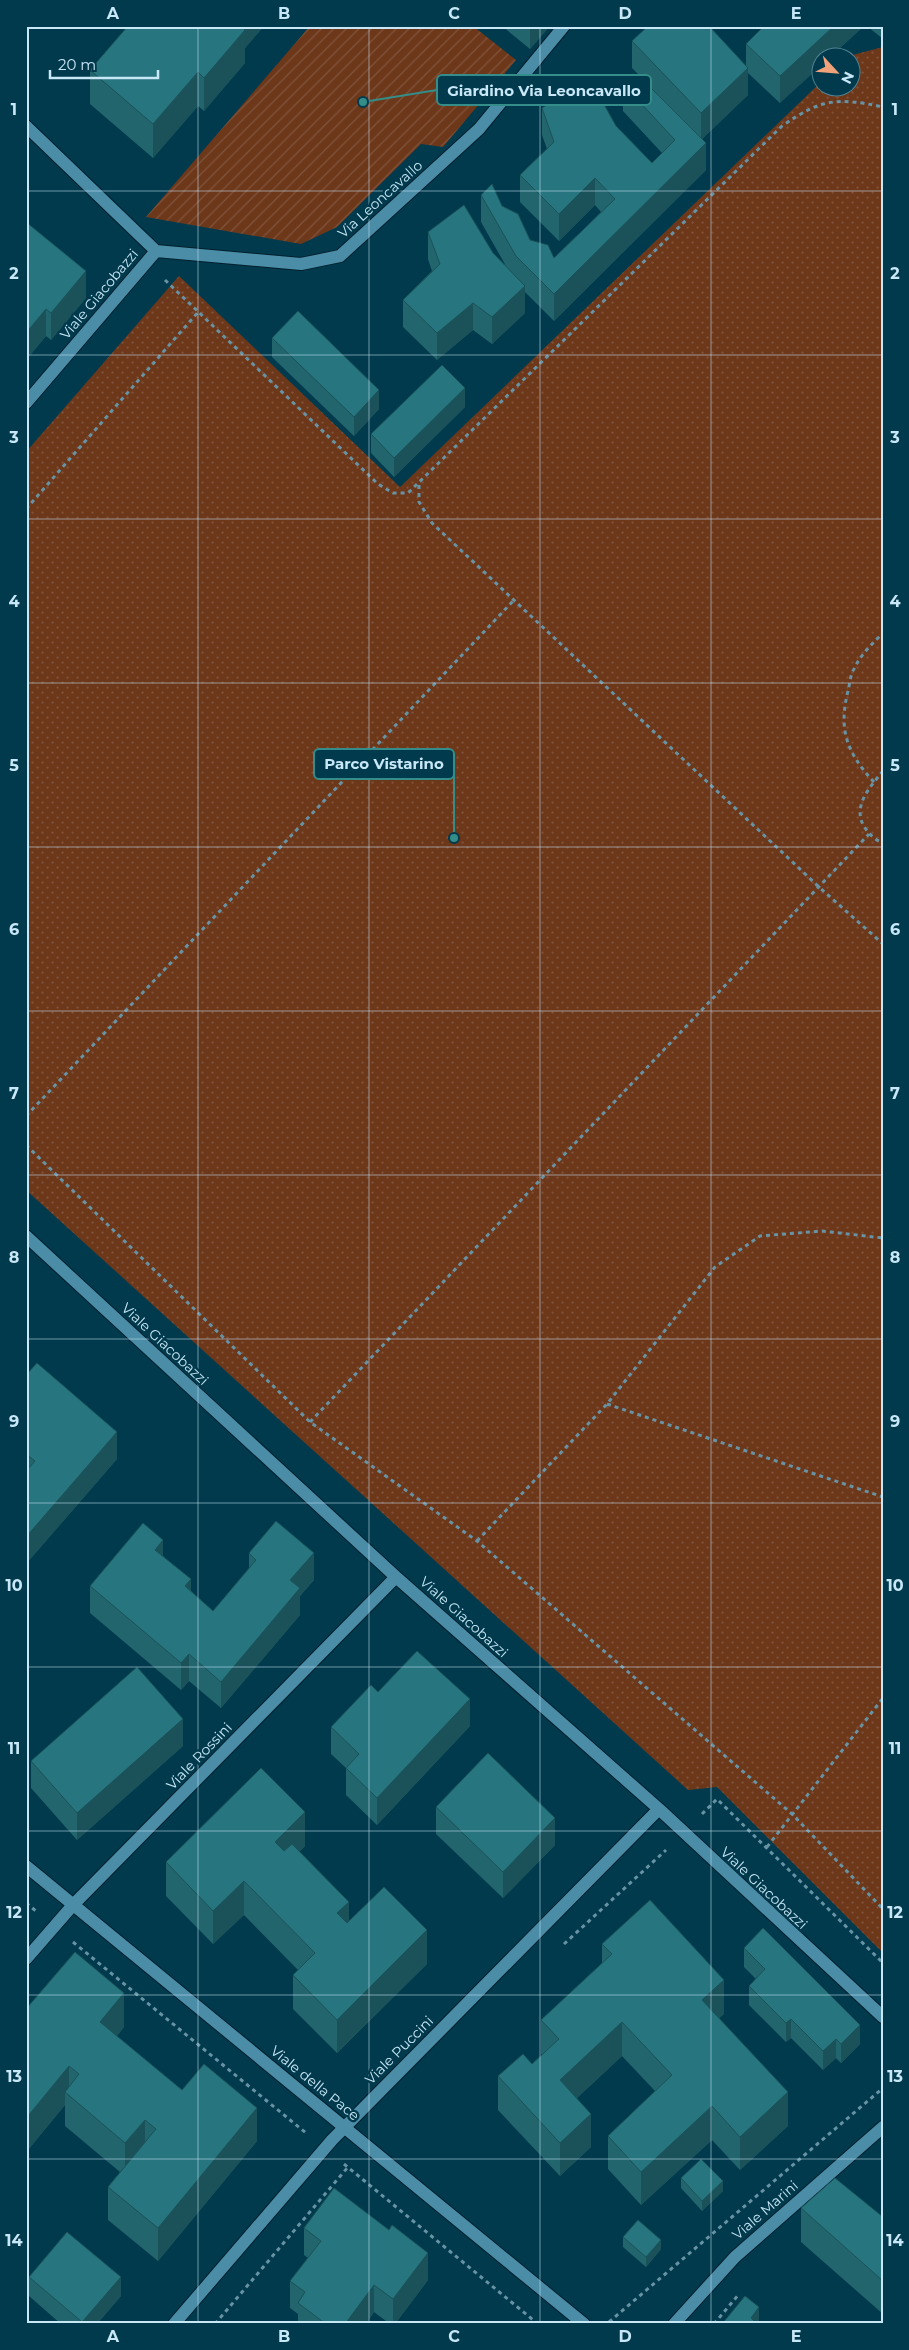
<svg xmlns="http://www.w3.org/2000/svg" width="909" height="2350" font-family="Montserrat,sans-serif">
<defs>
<pattern id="grass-dots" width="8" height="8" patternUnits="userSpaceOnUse" patternTransform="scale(1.25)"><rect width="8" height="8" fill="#6d371a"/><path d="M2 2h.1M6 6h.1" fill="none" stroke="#80543c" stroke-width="1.8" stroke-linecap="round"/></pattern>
<pattern id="garden-furrows" width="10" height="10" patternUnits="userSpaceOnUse" patternTransform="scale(1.25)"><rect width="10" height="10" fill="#6d371a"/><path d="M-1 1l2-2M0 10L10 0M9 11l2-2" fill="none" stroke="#80543c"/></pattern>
</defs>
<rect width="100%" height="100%" fill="#023a4d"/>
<path fill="url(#grass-dots)" d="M883 47V1953L717 1787 688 1790 26 1190V452L179 276 400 487 821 82 822 88H852V58L847 57 849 56Z"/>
<path fill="url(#garden-furrows)" d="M310 26H473L516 60 443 147 421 144 337 227 301 244 146 217Z"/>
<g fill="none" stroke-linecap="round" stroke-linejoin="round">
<g stroke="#00202d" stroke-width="14">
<path id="minor" d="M26 126 156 251 26 403
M156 251 301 264 340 256 479 129 564 26
M26 1236 396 1577 659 1809 883 2017
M26 1866 584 2324
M26 1959 73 1905 396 1577
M174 2324 332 2140 659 1809
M674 2324 735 2257 883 2127"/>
</g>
<path stroke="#6793a4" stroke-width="3" stroke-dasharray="4 4" stroke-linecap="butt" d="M165 280 378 484 393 493H408L782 126C821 99 836 97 883 107
M419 485V502L432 523 819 887 883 944
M26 509 199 311
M883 771C870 787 851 807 865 828 869 834 875 840 883 843
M874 782C847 753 838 730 848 691 850 684 850 675 854 669 861 654 872 644 883 633
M26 1116 514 600
M26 1145 310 1422 477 1541 792 1814 883 1909
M607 1404 883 1497
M310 1422 869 834
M477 1541 607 1404 715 1267 760 1236 822 1231 883 1238
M702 1814 717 1799 883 1963
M767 1847 883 1698
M26 1903 36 1911
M73 1942 306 2133
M564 1944 666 1850
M344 2164 538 2324
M609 2322 883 2088
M215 2324 348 2167
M714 2324 739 2294"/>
<use href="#minor" stroke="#4b8ca7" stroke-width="12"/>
</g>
<path fill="#22656d" d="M128 26H264L245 48V63L204 111 198 106 153 158 90 104V70Z
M502 26H550L530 49Z
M864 26 829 58H822L780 103 748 73V95L702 139 706 170 554 321 525 292V313L492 344 473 330 437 360 403 327V300L432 271 428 259V232L493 253 506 266 481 222V195L502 206 530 240 554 258 601 212 595 205 559 241 520 202V175L547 149 542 135V108L616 126 652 163 662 153 623 111V84L650 86 632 68V41L746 65V44Z
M867 26H883V39Z
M26 222 86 298 51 340 46 336 26 360Z
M272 338 379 409 354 436 272 357Z
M465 407 394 477 371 453V434Z
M26 1375 117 1459 26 1564Z
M249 1553 314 1580 300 1596V1615L221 1708 189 1681 181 1690 90 1613V1586L163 1556 191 1591 213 1611 249 1569Z
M378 1692 470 1726 377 1825 346 1795V1768L331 1754V1727Z
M183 1746 77 1840 31 1788V1761Z
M436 1807 555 1845 503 1898 436 1834Z
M305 1846 299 1852 349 1922 427 1964 337 2053 293 2009V1975L298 1970 244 1915 213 1944 166 1896V1862Z
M602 1944 724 2014 719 2018 788 2126 740 2170 712 2140 641 2205 608 2169V2136L655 2091 622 2056 577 2098 591 2147 560 2176 498 2110V2076L532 2064 542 2055 541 2054V2020L602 1963Z
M744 1948 860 2044 841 2063 836 2058 823 2070 791 2038 786 2042 749 2005V1986L756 1979 744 1967Z
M26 2009 124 2027 117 2036 182 2090 257 2141 158 2261 108 2220V2187L120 2172 65 2126V2105L28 2150 26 2149Z
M681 2178 723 2191 702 2211 681 2188Z
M801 2208 883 2217V2314L801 2242Z
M304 2228 428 2280 395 2324H390L374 2312 366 2324H298V2314L290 2308V2281L308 2258 304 2255Z
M623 2237 661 2249 646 2267 623 2247Z
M29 2277 121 2296 97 2324H61L29 2296Z"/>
<path fill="#1b5259" d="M237 26H264L245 48V63L204 111V78Z
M530 26H550L530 49Z
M834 26H864L829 58H822V65L780 103V76Z
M748 68V95L701 140V113Z
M198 72V106L153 158V124Z
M706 143V170L554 321V294Z
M595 178V205L559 241V214Z
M86 271V298L51 340V313Z
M525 286V313L492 344V317Z
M473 303V330L437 360V333Z
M46 309V336L26 360V333Z
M465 388V407L394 477V458Z
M379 390V409L354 436V417Z
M117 1432V1459L26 1564V1537Z
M163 1540V1567L155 1550Z
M314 1553V1580L300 1596V1615L221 1708V1682L290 1580Z
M191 1579V1606L185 1586Z
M189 1654V1681L181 1690V1663Z
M470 1699V1726L377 1825V1798Z
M183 1719V1746L77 1840V1813Z
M305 1812V1846L275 1876V1842Z
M555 1818V1845L503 1898V1872Z
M244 1881V1915L213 1944V1911Z
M349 1902V1935L337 1913Z
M427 1930V1964L337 2053V2020Z
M724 1980V2014L702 2034V2000Z
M124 1993V2027L100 2056V2022Z
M791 2019V2038L786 2042V2023Z
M622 2022V2056L560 2114V2080Z
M860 2025V2044L841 2063V2044Z
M836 2039V2058L823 2070V2051Z
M69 2066V2096L65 2092V2105L28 2150V2116Z
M788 2092V2126L740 2170V2137Z
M712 2106V2140L641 2205V2172Z
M257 2108V2141L158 2261V2228Z
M591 2114V2147L560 2176V2143Z
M145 2120V2154L125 2177V2143Z
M723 2181V2191L702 2211V2201Z
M661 2240V2249L646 2267V2257Z
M428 2253V2280L395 2324H393V2299Z
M121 2277V2296L97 2324H82V2322Z
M374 2285V2312L366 2324H345Z
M759 2307V2324H751V2318Z"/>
<path fill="#27757f" stroke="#1b5259" d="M128 26H241L245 30 204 78 198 72 153 124 90 70Z
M648 26H709L748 68 701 113 632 41Z
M764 26H834L780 76 746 44Z
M638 75 706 143 554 294 516 256 481 195 492 184 502 206 518 214 530 240 548 245 554 258 615 199 595 178 559 214 520 175 554 142 542 108 590 79 616 126 652 163 675 140 623 84Z
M464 205 493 253 525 286 492 317 473 303 437 333 403 300 440 264 428 232Z
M26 222 86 271 51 313 46 309 26 333Z
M298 311 379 390 354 417 272 338Z
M442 365 465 388 394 458 371 434Z
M37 1363 117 1432 26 1537V1471L35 1461 26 1454V1375Z
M276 1521 314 1553 290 1580 300 1588 221 1682 189 1654 181 1663 90 1586 143 1523 163 1540 155 1550 191 1579 185 1586 213 1611 256 1560 249 1553Z
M417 1651 470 1699 377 1798 346 1768 359 1754 331 1727 371 1685 378 1692Z
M137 1667 183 1719 77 1813 31 1761Z
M488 1753 555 1818 503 1872 436 1807Z
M261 1768 305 1812 275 1842 284 1851 292 1844 349 1902 337 1913 347 1923 384 1887 427 1930 337 2020 293 1975 315 1953 244 1881 213 1911 166 1862Z
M650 1900 724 1980 702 2000 788 2092 740 2137 712 2106 641 2172 608 2136 672 2075 622 2022 560 2080 591 2114 560 2143 498 2076 523 2054 532 2064 559 2039 541 2020 612 1954 602 1944Z
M763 1928 860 2025 841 2044 836 2039 823 2051 791 2019 786 2023 749 1986 765 1969 744 1948Z
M75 1952 124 1993 100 2022 182 2090 204 2064 257 2108 158 2228 108 2187 156 2129 145 2120 125 2143 65 2092 79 2074 69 2066 28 2116 26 2115V2009Z
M701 2159 723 2181 702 2201 681 2178Z
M835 2178 883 2217V2281L801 2208Z
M334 2188 389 2230 392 2225 428 2253 393 2299 374 2285 345 2324H326L298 2303 305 2292 290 2281 321 2241 304 2228Z
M638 2220 661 2240 646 2257 623 2237Z
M67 2232 121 2277 82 2322 29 2277Z
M745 2296 759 2307 751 2318 757 2324H722Z"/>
<path fill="none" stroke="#c8e8f7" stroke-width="1" stroke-opacity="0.55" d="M198 26V2324M369 26V2324M540 26V2324M711 26V2324M26 191H883M26 355H883M26 519H883M26 683H883M26 847H883M26 1011H883M26 1175H883M26 1339H883M26 1503H883M26 1667H883M26 1831H883M26 1995H883M26 2159H883"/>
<g text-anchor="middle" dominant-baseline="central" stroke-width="5" stroke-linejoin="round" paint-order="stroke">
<g font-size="14" fill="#c8e8f7" stroke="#023a4d">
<text transform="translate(380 199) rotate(-42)">Via Leoncavallo</text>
<text transform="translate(99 294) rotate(-50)">Viale Giacobazzi</text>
<text transform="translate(165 1344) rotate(43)">Viale Giacobazzi</text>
<text transform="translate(464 1617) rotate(42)">Viale Giacobazzi</text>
<text transform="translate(199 1756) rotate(-46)">Viale Rossini</text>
<text transform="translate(764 1888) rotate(43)">Viale Giacobazzi</text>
<text transform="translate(399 2050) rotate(-45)">Viale Puccini</text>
<text transform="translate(315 2083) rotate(39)">Viale della Pace</text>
<text transform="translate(765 2210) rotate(-41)">Viale Marini</text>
</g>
</g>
<path fill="none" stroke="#348d89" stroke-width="2" d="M363 102L437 90M454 838L454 764"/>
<g fill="#348d89" stroke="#023a4d" stroke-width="2">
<circle cx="363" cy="102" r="5"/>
<circle cx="454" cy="838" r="5"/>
</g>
<g fill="#023a4d" stroke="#348d89" stroke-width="2">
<rect x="437" y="75" width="214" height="30" rx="5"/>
<rect x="314" y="749" width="140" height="30" rx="5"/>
</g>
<g font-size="15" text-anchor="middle" font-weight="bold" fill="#c8e8f7">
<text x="544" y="96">Giardino Via Leoncavallo</text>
<text x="384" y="769">Parco Vistarino</text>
</g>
<rect width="909" height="2350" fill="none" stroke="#023a4d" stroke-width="55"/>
<g transform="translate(836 72) rotate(116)"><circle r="24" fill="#023a4d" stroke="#518091"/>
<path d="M0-4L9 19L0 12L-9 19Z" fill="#f0a27a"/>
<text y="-8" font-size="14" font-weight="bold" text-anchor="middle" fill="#c8e8f7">N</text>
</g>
<path d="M50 70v8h108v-8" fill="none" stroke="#c8e8f7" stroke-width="2.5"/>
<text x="58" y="70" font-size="15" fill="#c8e8f7" stroke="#023a4d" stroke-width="4" paint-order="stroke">20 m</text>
<rect x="28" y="28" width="854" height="2294" fill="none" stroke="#c8e8f7" stroke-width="2"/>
<g font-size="16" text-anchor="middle" font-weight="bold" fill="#c8e8f7">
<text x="113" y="19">A</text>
<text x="284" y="19">B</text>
<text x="454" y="19">C</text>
<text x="625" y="19">D</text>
<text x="796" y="19">E</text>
<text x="14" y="115">1</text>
<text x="895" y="115">1</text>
<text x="14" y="279">2</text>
<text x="895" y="279">2</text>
<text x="14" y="443">3</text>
<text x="895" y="443">3</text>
<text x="14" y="607">4</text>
<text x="895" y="607">4</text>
<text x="14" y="771">5</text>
<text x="895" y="771">5</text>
<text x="14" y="935">6</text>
<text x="895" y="935">6</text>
<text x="14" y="1099">7</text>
<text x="895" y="1099">7</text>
<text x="14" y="1263">8</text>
<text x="895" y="1263">8</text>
<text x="14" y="1427">9</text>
<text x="895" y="1427">9</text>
<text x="14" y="1591">10</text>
<text x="895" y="1591">10</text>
<text x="14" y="1754">11</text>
<text x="895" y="1754">11</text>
<text x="14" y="1918">12</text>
<text x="895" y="1918">12</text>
<text x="14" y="2082">13</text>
<text x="895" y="2082">13</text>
<text x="14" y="2246">14</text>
<text x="895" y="2246">14</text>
<text x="113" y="2342">A</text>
<text x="284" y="2342">B</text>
<text x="454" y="2342">C</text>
<text x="625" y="2342">D</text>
<text x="796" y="2342">E</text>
</g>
</svg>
